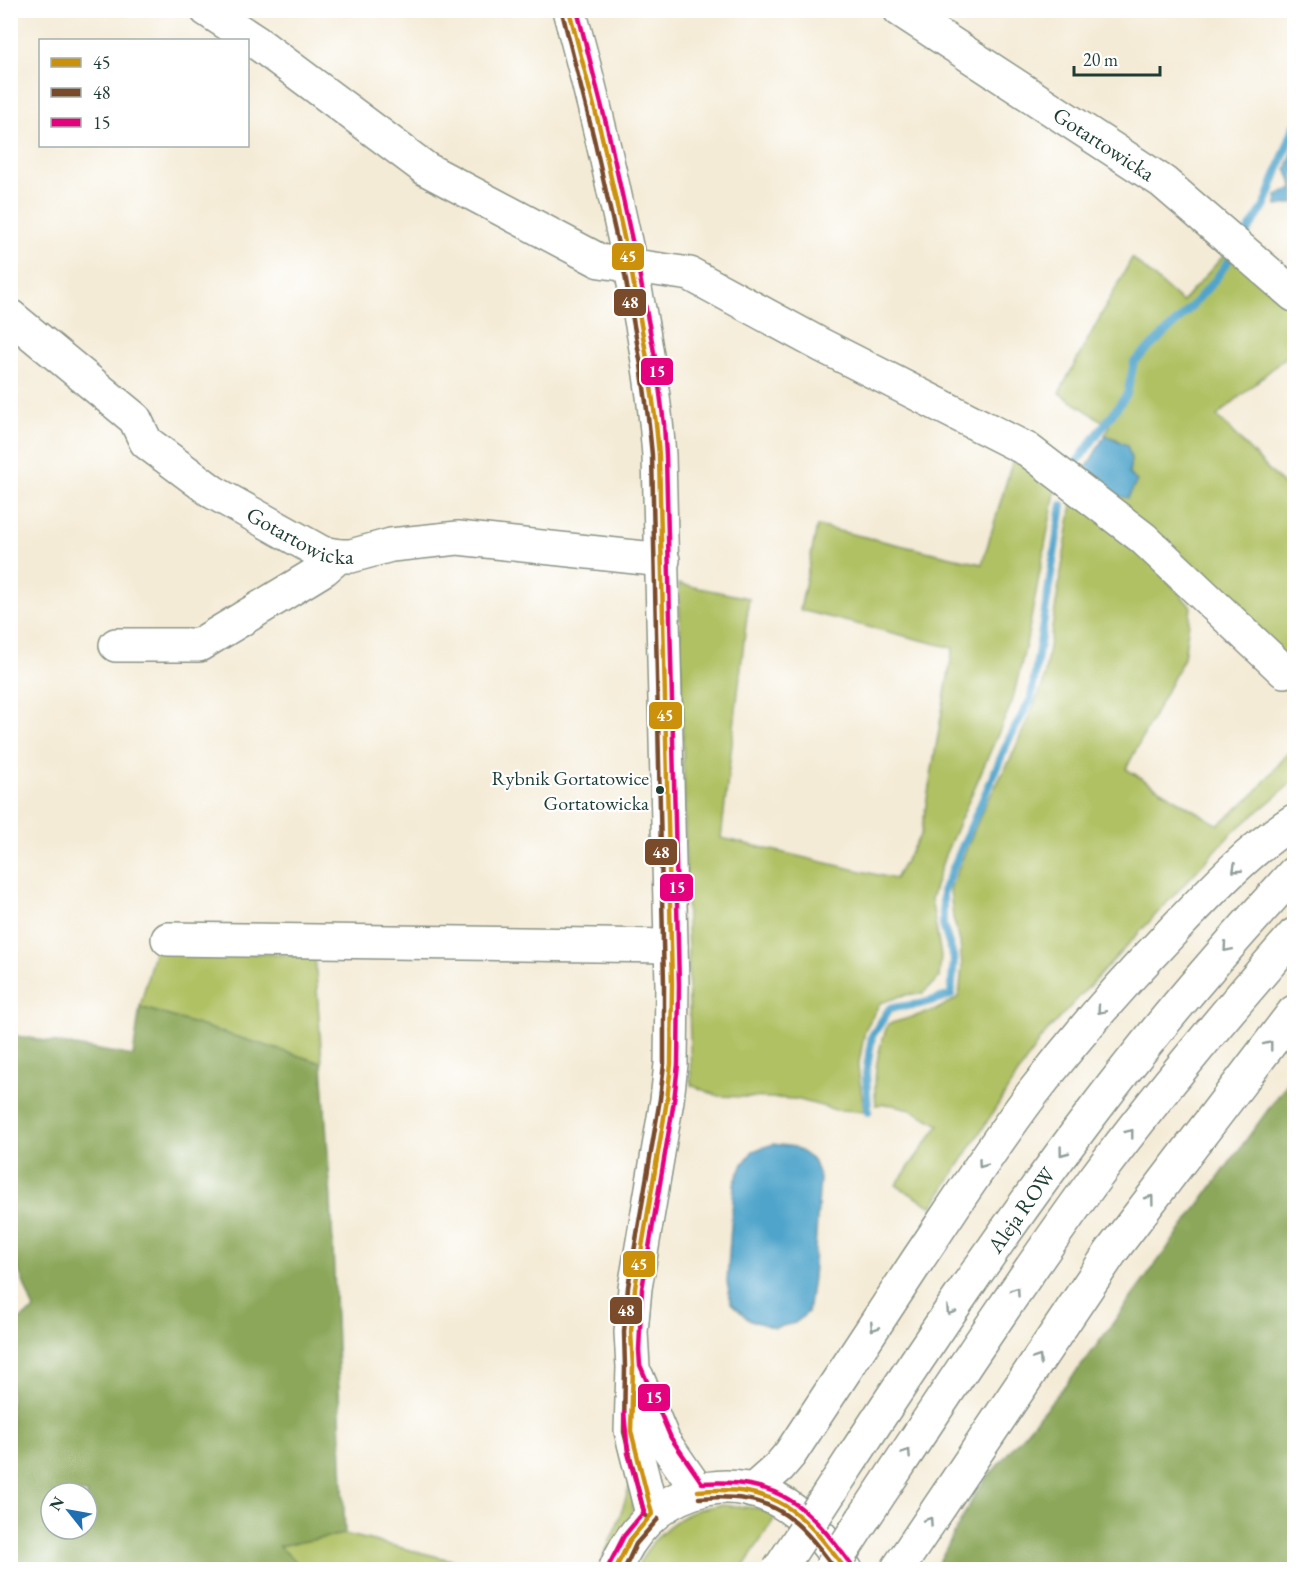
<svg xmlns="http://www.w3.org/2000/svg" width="1305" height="1580" font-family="'EB Garamond',serif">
<rect width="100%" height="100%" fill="#fff"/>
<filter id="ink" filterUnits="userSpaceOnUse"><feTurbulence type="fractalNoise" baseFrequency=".0167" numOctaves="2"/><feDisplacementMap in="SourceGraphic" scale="12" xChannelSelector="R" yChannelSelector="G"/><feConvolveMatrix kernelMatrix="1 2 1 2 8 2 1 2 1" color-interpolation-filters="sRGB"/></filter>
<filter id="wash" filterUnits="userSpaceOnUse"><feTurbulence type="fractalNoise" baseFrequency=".008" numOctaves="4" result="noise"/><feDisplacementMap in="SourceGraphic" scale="24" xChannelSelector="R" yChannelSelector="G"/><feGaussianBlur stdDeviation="1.35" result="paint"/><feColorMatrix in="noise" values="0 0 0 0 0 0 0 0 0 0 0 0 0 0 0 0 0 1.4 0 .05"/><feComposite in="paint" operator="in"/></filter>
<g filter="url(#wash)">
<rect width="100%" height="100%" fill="#f4ebd6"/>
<path fill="#b0c164" stroke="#687f4c" stroke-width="1.5" d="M1225 254 1263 278 1294 311V350L1217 416 1294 496V670L1081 477 1084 472 1095 483 1129 474 1131 458 1117 439 1105 435 1110 426 1059 393 1132 258 1182 302Z
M1015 453 1057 482 1026 645 1012 702 945 855 931 899 941 956 939 978 923 993 904 995 880 1003 865 1030 858 1068 864 1111 836 1110 796 1099 718 1096 691 1085 679 584 749 598 721 838 895 879 921 834 953 648 800 610 817 526 982 564Z
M1073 498 1138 547 1191 607 1184 658 1126 769 1218 825 1252 796 1294 746V781L1231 834 1041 1038 932 1207 896 1185 939 1125C920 1114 899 1101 876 1105 873 1075 877 1052 888 1024L936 1010 959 997 962 966 960 942 953 918 950 889 984 807 1011 758 1043 684Z
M155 948 315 957 322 1063 140 1007Z
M632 1479 634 1500 632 1512 600 1569 597 1570 617 1525Z
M720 1505 757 1508 776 1516 742 1569 636 1570C647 1544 670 1520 697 1510 704 1507 713 1507 720 1505Z
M345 1534 488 1569H304L278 1546Z"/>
<path fill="#8ca75a" stroke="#567247" stroke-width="1.5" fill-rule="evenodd" d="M140 1007 322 1063 331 1200 345 1534 279 1546 304 1569H11V1325L34 1310 11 1250V1035L133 1056ZM51 1493H87V1529H51Z
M1294 1074V1569H935L978 1489 1086 1360Z"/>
<path fill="#4fa4cb" stroke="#377080" stroke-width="1.5" d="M1294 148V203L1277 206 1276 195 1294 188 1286 169Z
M1105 435 1127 445 1131 458 1129 474 1137 481 1128 498 1108 494 1084 472Z
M773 1144 795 1147 813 1160 820 1178 813 1278 808 1312 795 1323 774 1328 748 1319 731 1303 727 1282 734 1184 743 1164 753 1151Z"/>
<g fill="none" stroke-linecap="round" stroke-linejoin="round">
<path stroke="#4fa4cb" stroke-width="8" d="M1242 240 1265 205 1294 127
M1076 463 1127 394 1134 362 1180 319 1215 280 1235 251
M868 1112 866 1074 872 1036 890 1008 920 1004 951 995 954 959 943 925V891L1009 739 1031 699 1062 505"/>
</g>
</g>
<g filter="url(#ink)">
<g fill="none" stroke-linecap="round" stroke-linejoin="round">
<g stroke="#8a9485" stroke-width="36">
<g id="minor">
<path d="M207 10 256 42 426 169 600 261 690 274 821 345 1028 450 1143 538 1284 671"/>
<path d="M569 10C588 78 604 145 619 214 637 294 653 373 659 455L672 984 671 1064 667 1100 635 1288 631 1332 633 1367 631 1431 652 1514"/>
<path id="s1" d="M900 10 1163 182 1294 295"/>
<path id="s2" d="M10 316 135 419 146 442 213 492 322 553 339 556H351L391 545 458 538 663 560"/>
<path d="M116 645H199L324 569 339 556"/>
<path d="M168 939 671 946"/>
<path d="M637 1377 664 1442 698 1491"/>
<path d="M615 1570C645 1493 731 1459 798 1514 817 1529 832 1550 846 1570"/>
</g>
</g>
<g stroke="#8a9485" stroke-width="36">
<g id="major">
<path id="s3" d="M836 1483C919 1356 1003 1230 1095 1109 1157 1027 1224 949 1294 873"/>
<path d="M752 1491 779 1467 790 1454C833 1389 876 1323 919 1258 956 1203 992 1147 1032 1094 1074 1039 1120 986 1168 936 1206 896 1247 851 1294 821"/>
<path d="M863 1519C938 1406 1013 1291 1093 1181 1156 1096 1224 1015 1294 935"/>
<path d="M897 1570 1111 1252 1294 1012"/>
</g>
</g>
<use href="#minor" stroke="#fff" stroke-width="33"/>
<use href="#major" stroke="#fff" stroke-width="33"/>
<g stroke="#8a9485" stroke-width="36" stroke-linecap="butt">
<path id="major-bridge" d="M779 1570 836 1483
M830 1570 863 1519"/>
</g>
<use href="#major-bridge" stroke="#fff" stroke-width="33"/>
<g stroke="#fff" stroke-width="9">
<path id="bus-1" d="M569 10 602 137 632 274 648 364 656 424 659 455 672 984 671 1064 667 1100 635 1288 631 1332 633 1367 631 1431 652 1514
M698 1491C777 1485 800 1509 846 1570
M615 1570 630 1540 652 1514"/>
</g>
<g stroke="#fff" stroke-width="9">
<path id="bus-2" d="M562 12 594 139 625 275 641 365 649 425 652 455 664 984V1064L660 1099 628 1287 624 1332 625 1367 624 1432 645 1516
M699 1498C772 1493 794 1513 836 1570
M624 1570 636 1544 658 1519"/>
</g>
<g stroke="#fff" stroke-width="9">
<path id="bus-3" d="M577 10 609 135 639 272 656 363 664 424 666 455 679 984 678 1064 674 1101 642 1289 639 1350 640 1365 671 1438 702 1483C780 1478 808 1506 852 1566
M608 1567 624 1536 644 1512 628 1453 624 1413"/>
</g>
<use href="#bus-1" stroke="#cc910a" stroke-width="4.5"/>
<use href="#bus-2" stroke="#7a4b2a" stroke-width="4.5"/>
<use href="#bus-3" stroke="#e5007d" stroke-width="4.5"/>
</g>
<defs><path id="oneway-chevron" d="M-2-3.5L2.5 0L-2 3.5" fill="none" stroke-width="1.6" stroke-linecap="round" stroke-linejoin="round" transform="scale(1.5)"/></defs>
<g stroke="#8f9e9a">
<use href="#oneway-chevron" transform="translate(1236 869) rotate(137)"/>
<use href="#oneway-chevron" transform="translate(1227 948) rotate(131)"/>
<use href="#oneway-chevron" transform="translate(1101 1010) rotate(131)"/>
<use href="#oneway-chevron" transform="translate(1269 1045) rotate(-52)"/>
<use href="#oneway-chevron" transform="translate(1130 1133) rotate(-52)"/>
<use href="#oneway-chevron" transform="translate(1063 1152) rotate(127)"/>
<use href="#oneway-chevron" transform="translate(982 1164) rotate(125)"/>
<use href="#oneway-chevron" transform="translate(1150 1199) rotate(-53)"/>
<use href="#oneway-chevron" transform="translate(1016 1291) rotate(-55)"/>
<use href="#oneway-chevron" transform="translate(950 1311) rotate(124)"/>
<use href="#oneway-chevron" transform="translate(874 1327) rotate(123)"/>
<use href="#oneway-chevron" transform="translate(1038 1359) rotate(-56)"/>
<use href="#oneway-chevron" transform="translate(907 1453) rotate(-56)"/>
<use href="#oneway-chevron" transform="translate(929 1521) rotate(-56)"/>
</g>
</g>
<circle fill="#1f3d34" stroke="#fff" stroke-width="2" cx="660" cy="790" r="5"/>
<g text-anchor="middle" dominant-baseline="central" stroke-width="4.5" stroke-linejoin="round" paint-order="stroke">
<g font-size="20" fill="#1f3d34" stroke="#fff" text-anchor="end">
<text x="649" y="778">Rybnik Gortatowice<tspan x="649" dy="25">Gortatowicka</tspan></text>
</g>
<g font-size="22" fill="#1f3d34" stroke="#fff">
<text stroke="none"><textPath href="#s1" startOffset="244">Gotartowicka</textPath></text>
<text stroke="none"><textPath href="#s2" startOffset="370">Gotartowicka</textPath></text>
<text stroke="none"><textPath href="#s3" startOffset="330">Aleja ROW</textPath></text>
</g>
</g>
<g stroke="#fff" stroke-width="2">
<rect x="611" y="242" width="34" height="29" rx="6" fill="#cc910a"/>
<rect x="613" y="288" width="34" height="29" rx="6" fill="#7a4b2a"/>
<rect x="640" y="357" width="34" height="29" rx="6" fill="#e5007d"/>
<rect x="648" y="701" width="35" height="29" rx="6" fill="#cc910a"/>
<rect x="644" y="838" width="34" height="28" rx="6" fill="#7a4b2a"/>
<rect x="659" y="873" width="35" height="29" rx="6" fill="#e5007d"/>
<rect x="622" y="1250" width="34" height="28" rx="6" fill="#cc910a"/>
<rect x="609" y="1296" width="34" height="29" rx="6" fill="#7a4b2a"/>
<rect x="637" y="1383" width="34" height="29" rx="6" fill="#e5007d"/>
</g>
<g font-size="16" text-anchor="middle" font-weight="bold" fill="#fff">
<text x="628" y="262">45</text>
<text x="630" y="308">48</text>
<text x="657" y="377">15</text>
<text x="665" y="721">45</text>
<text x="661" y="858">48</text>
<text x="677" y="893">15</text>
<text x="639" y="1270">45</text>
<text x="626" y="1316">48</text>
<text x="654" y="1403">15</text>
</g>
<rect width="1305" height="1580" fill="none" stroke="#fff" stroke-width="36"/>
<rect x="39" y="39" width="210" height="108" fill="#ffffff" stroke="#a5b1ae" stroke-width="1.5"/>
<rect x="51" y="58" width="30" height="9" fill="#cc910a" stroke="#a5b1ae" stroke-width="1.5"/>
<text x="93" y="69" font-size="18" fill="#1f3d34">45</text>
<rect x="51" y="88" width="30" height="9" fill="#7a4b2a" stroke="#a5b1ae" stroke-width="1.5"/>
<text x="93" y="99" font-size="18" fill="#1f3d34">48</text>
<rect x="51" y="118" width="30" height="9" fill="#e5007d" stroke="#a5b1ae" stroke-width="1.5"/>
<text x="93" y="129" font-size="18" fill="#1f3d34">15</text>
<g transform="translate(69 1511) rotate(301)"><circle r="28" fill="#ffffff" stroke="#a5b1ae" stroke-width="1.5"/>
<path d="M0-4.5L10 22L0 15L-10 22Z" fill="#1f6fb2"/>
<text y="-9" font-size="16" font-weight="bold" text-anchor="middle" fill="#1f3d34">N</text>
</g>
<path d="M1074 66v9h86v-9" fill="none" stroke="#1f3d34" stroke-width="3"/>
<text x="1083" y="66" font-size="18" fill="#1f3d34" stroke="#ffffff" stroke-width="4.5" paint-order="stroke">20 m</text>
</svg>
